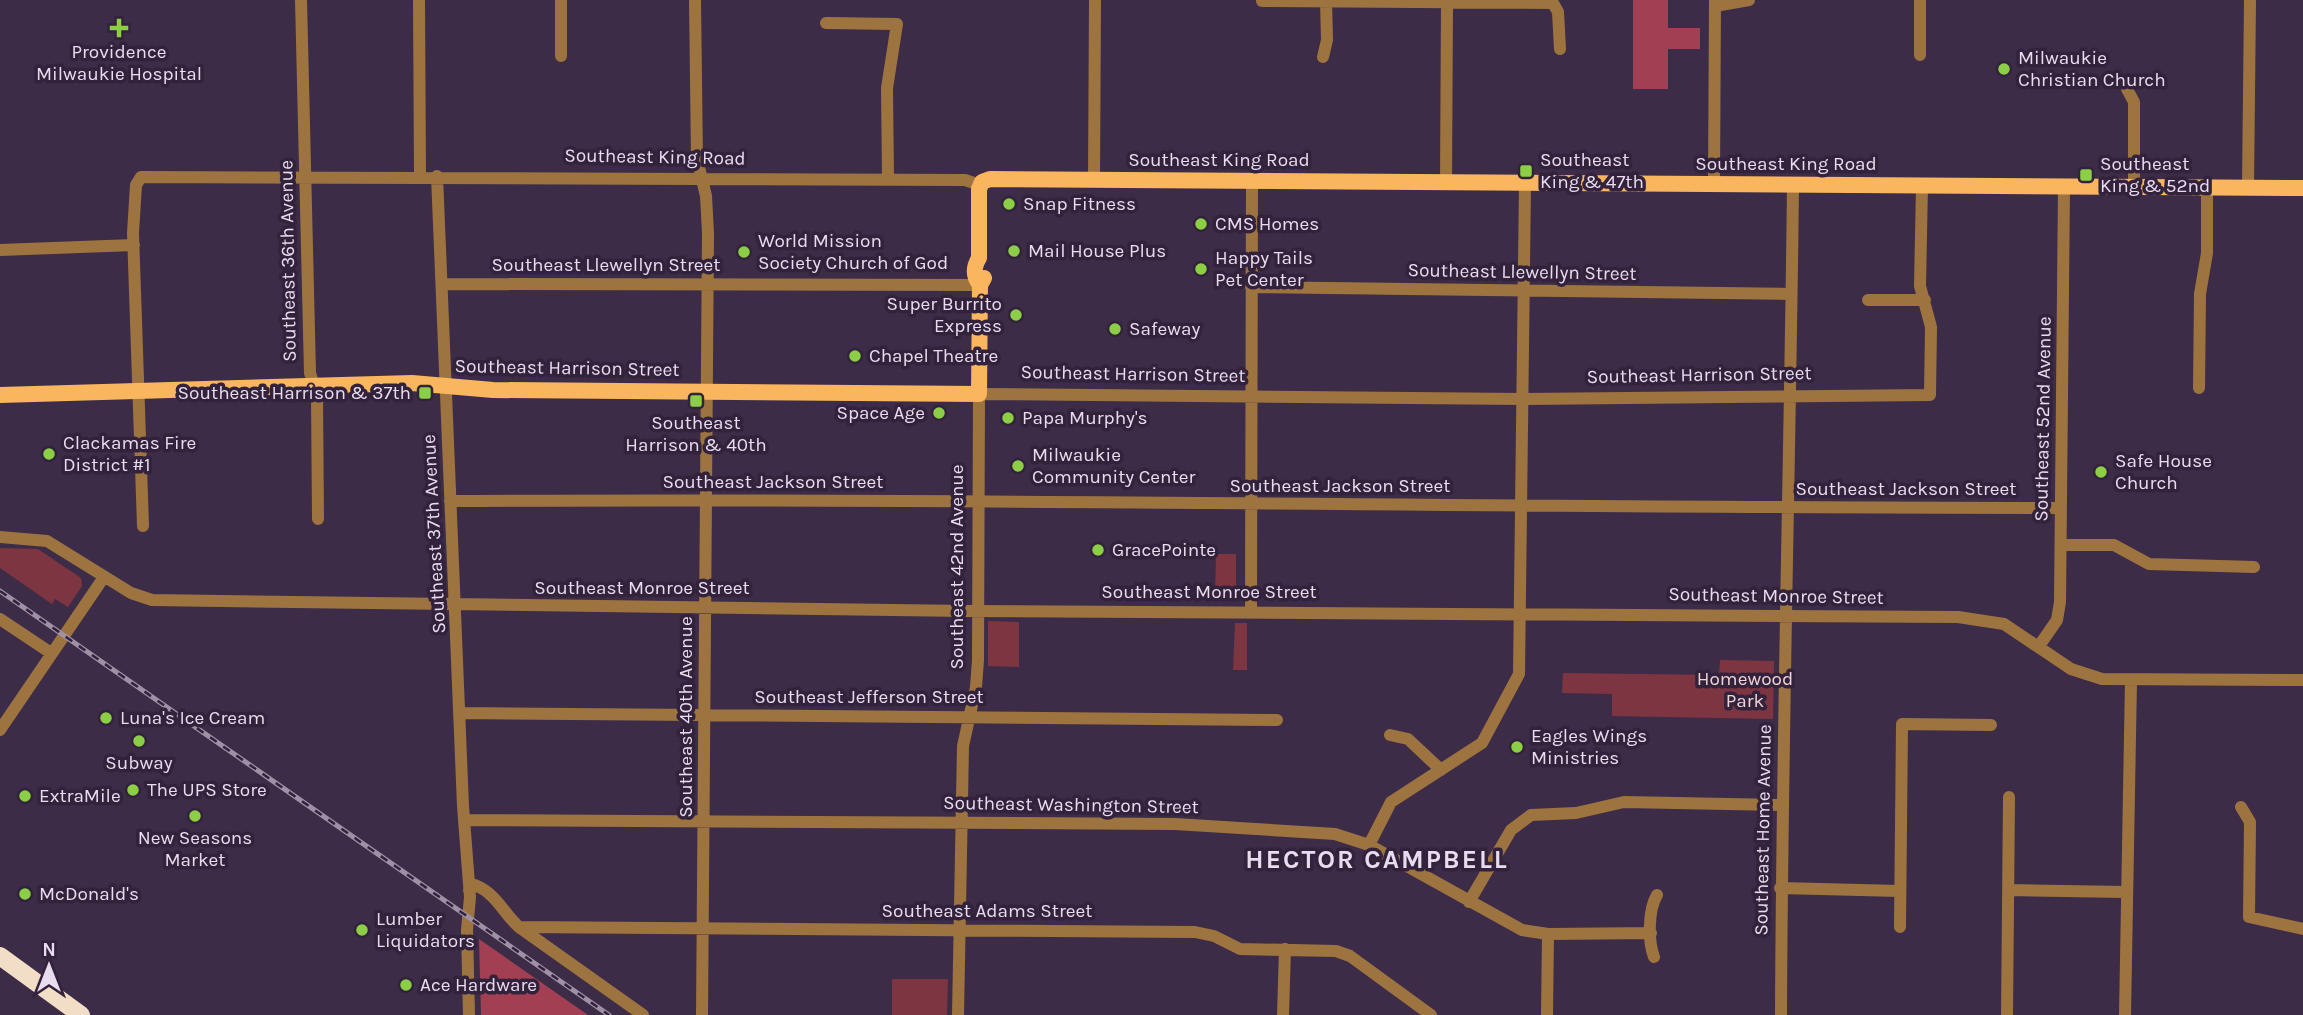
<svg xmlns="http://www.w3.org/2000/svg" width="2303" height="1015" font-family="Karla,sans-serif">
<rect width="100%" height="100%" fill="#3d2c47"/>
<path fill="#7d3542" d="M0 548 38 549 81 578 82 586 68 607 55 599 52 604 0 568Z
M1216 554H1236V595H1215Z
M988 621 1019 622V667L988 666Z
M1235 623H1247V670H1233Z
M1720 660 1774 661 1773 719 1612 716V694L1562 693 1563 673 1719 675Z
M892 979H948L947 1015H892Z"/>
<path fill="#a23f52" d="M1633 0H1668V28H1700V49H1668V89H1633Z
M479 939 588 1015H481Z"/>
<g fill="none" stroke-linecap="round" stroke-linejoin="round">
<path stroke="#9d7440" stroke-width="12" d="M301 0 310 373 317 395 318 519
M419 0 420 176
M561 0V56
M695 0 697 159 706 196 708 233 702 1015
M1920 0V55
M1262 1 1553 3 1558 12 1560 49
M1715 6 1749 0
M826 23 897 24 887 88 888 179
M1323 57 1327 40 1326 0
M2127 89 2134 102V187
M437 176 463 806 470 897 467 930 469 1015
M1094 180 1095 0
M1446 183 1447 3
M1714 184 1715 0
M2248 188 2250 0
M0 250 134 245
M442 284 980 285
M1251 287 1791 294
M1868 300H1925
M2199 388 2200 294 2207 253V187
M450 501C987 498 1524 508 2061 508
M143 526 133 233 136 185 141 177 965 180 980 185
M0 537 47 541 131 593 152 600 967 611 1958 617 2004 624 2071 669 2102 679 2303 680
M2061 545H2114L2149 564 2254 567
M1251 611 1252 181
M0 619 51 653
M2039 646 2057 620 2060 602 2064 187
M461 713 1277 720
M0 730 104 577
M1390 735 1408 739 1441 770
M2241 807 2250 822 2249 917 2303 929
M465 820 1175 824 1335 834 1369 845 1522 930 1548 934 1651 933
M1369 845 1391 802 1482 743 1519 674 1525 183
M1780 888 1900 891
M469 890 475 885C497 894 503 913 519 927L643 1015
M2008 890 2126 892
M1469 902 1511 830 1531 815 1576 813 1624 802 1783 805
M519 927 1195 932 1214 936 1240 949 1336 951 1350 956 1431 1015
M1900 927 1902 724 1991 725
M1654 957C1648 941 1648 910 1657 895
M958 1015 963 746 976 687 978 660 979 394 1524 399 1930 395 1931 327 1920 286 1922 186
M1283 1015 1285 949
M1547 1015 1548 934
M1781 1015C1782 738 1790 462 1793 185
M2007 1015 2009 797
M2125 1015 2131 680"/>
<path stroke="#f9b65e" stroke-width="16" d="M980 285C973 276 973 268 979 258V189L982 182 990 179 2303 188
M0 395 412 383 493 390 979 394 980 285 984 278"/>
<path stroke="#f2dec6" stroke-width="18" d="M0 956 81 1015"/>
<g stroke="#9e91a6" stroke-width="5">
<path id="rail" d="M0 591 609 1015"/>
</g>
<use href="#rail" stroke="#32223c" stroke-width="2.5" stroke-dasharray="8" stroke-linecap="butt"/>
</g>
<g fill="#8cce45" stroke="#32223c" stroke-width="2.5">
<path d="M115.5 17.5h7v7h7v7h-7v7h-7v-7h-7v-7h7z"/>
<circle cx="2004" cy="69" r="7"/>
<rect x="1519" y="164" width="14" height="14" rx="3.5"/>
<rect x="2079" y="168" width="14" height="14" rx="3.5"/>
<circle cx="1009" cy="204" r="7"/>
<circle cx="1201" cy="224" r="7"/>
<circle cx="1014" cy="251" r="7"/>
<circle cx="744" cy="252" r="7"/>
<circle cx="1201" cy="269" r="7"/>
<circle cx="1016" cy="315" r="7"/>
<circle cx="1115" cy="329" r="7"/>
<circle cx="855" cy="356" r="7"/>
<rect x="418" y="386" width="14" height="14" rx="3.5"/>
<rect x="689" y="394" width="14" height="14" rx="3.5"/>
<circle cx="939" cy="413" r="7"/>
<circle cx="1008" cy="418" r="7"/>
<circle cx="49" cy="454" r="7"/>
<circle cx="1018" cy="466" r="7"/>
<circle cx="2101" cy="472" r="7"/>
<circle cx="1098" cy="550" r="7"/>
<circle cx="106" cy="718" r="7"/>
<circle cx="139" cy="741" r="7"/>
<circle cx="1517" cy="747" r="7"/>
<circle cx="133" cy="790" r="7"/>
<circle cx="25" cy="796" r="7"/>
<circle cx="195" cy="816" r="7"/>
<circle cx="25" cy="894" r="7"/>
<circle cx="362" cy="930" r="7"/>
<circle cx="406" cy="985" r="7"/>
</g>
<g text-anchor="middle" dominant-baseline="central" stroke-width="7" stroke-linejoin="round" paint-order="stroke">
<g font-size="19" fill="#e7ddee" stroke="#32223c" text-anchor="start">
<text x="119" y="52" text-anchor="middle">Providence<tspan x="119" dy="22">Milwaukie Hospital</tspan></text>
<text x="2018" y="58">Milwaukie<tspan x="2018" dy="22">Christian Church</tspan></text>
<text x="1540" y="160">Southeast<tspan x="1540" dy="22">King &amp; 47th</tspan></text>
<text x="2100" y="164">Southeast<tspan x="2100" dy="22">King &amp; 52nd</tspan></text>
<text x="1023" y="204">Snap Fitness</text>
<text x="1215" y="224">CMS Homes</text>
<text x="758" y="241">World Mission<tspan x="758" dy="22">Society Church of God</tspan></text>
<text x="1028" y="251">Mail House Plus</text>
<text x="1215" y="258">Happy Tails<tspan x="1215" dy="22">Pet Center</tspan></text>
<text x="1002" y="304" text-anchor="end">Super Burrito<tspan x="1002" dy="22">Express</tspan></text>
<text x="1129" y="329">Safeway</text>
<text x="869" y="356">Chapel Theatre</text>
<text x="411" y="393" text-anchor="end">Southeast Harrison &amp; 37th</text>
<text x="925" y="413" text-anchor="end">Space Age</text>
<text x="1022" y="418">Papa Murphy's</text>
<text x="696" y="423" text-anchor="middle">Southeast<tspan x="696" dy="22">Harrison &amp; 40th</tspan></text>
<text x="63" y="443">Clackamas Fire<tspan x="63" dy="22">District #1</tspan></text>
<text x="1032" y="455">Milwaukie<tspan x="1032" dy="22">Community Center</tspan></text>
<text x="2115" y="461">Safe House<tspan x="2115" dy="22">Church</tspan></text>
<text x="1112" y="550">GracePointe</text>
<text x="120" y="718">Luna's Ice Cream</text>
<text x="1531" y="736">Eagles Wings<tspan x="1531" dy="22">Ministries</tspan></text>
<text x="139" y="763" text-anchor="middle">Subway</text>
<text x="147" y="790">The UPS Store</text>
<text x="39" y="796">ExtraMile</text>
<text x="195" y="838" text-anchor="middle">New Seasons<tspan x="195" dy="22">Market</tspan></text>
<text x="39" y="894">McDonald's</text>
<text x="376" y="919">Lumber<tspan x="376" dy="22">Liquidators</tspan></text>
<text x="420" y="985">Ace Hardware</text>
</g>
<g font-size="19" fill="#e7ddee" stroke="#32223c">
<text transform="translate(655 157) rotate(1)">Southeast King Road</text>
<text x="1219" y="160">Southeast King Road</text>
<text x="1786" y="164">Southeast King Road</text>
<text transform="translate(288 261) rotate(-91)">Southeast 36th Avenue</text>
<text x="606" y="265">Southeast Llewellyn Street</text>
<text transform="translate(1522 272) rotate(1)">Southeast Llewellyn Street</text>
<text transform="translate(567 368) rotate(1)">Southeast Harrison Street</text>
<text transform="translate(1133 374) rotate(1)">Southeast Harrison Street</text>
<text transform="translate(1699 375) rotate(-1)">Southeast Harrison Street</text>
<text transform="translate(2043 419) rotate(-89)">Southeast 52nd Avenue</text>
<text x="773" y="482">Southeast Jackson Street</text>
<text x="1340" y="486">Southeast Jackson Street</text>
<text x="1906" y="489">Southeast Jackson Street</text>
<text transform="translate(434 534) rotate(-93)">Southeast 37th Avenue</text>
<text transform="translate(957 567) rotate(-90)">Southeast 42nd Avenue</text>
<text x="642" y="588">Southeast Monroe Street</text>
<text x="1209" y="592">Southeast Monroe Street</text>
<text transform="translate(1776 596) rotate(1)">Southeast Monroe Street</text>
<text x="869" y="697">Southeast Jefferson Street</text>
<text transform="translate(686 717) rotate(-90)">Southeast 40th Avenue</text>
<text transform="translate(1071 805) rotate(1)">Southeast Washington Street</text>
<text transform="translate(1763 830) rotate(-89)">Southeast Home Avenue</text>
<text x="987" y="911">Southeast Adams Street</text>
</g>
<g font-size="19" fill="#f0d3d6" stroke="#32223c">
<text x="1745" y="679">Homewood<tspan x="1745" dy="22">Park</tspan></text>
</g>
<g font-size="26" font-weight="bold" letter-spacing="2" fill="#e7ddee" stroke="#32223c">
<text x="1377" y="859">HECTOR CAMPBELL</text>
</g>
</g>
<g transform="translate(49 966)" stroke="#32223c" stroke-width="5" paint-order="stroke">
<path d="M0-5L12 26L0 18L-12 26Z" fill="#e7ddee"/>
<text y="-10" font-size="19" font-weight="bold" text-anchor="middle" fill="#e7ddee">N</text>
</g>
</svg>
